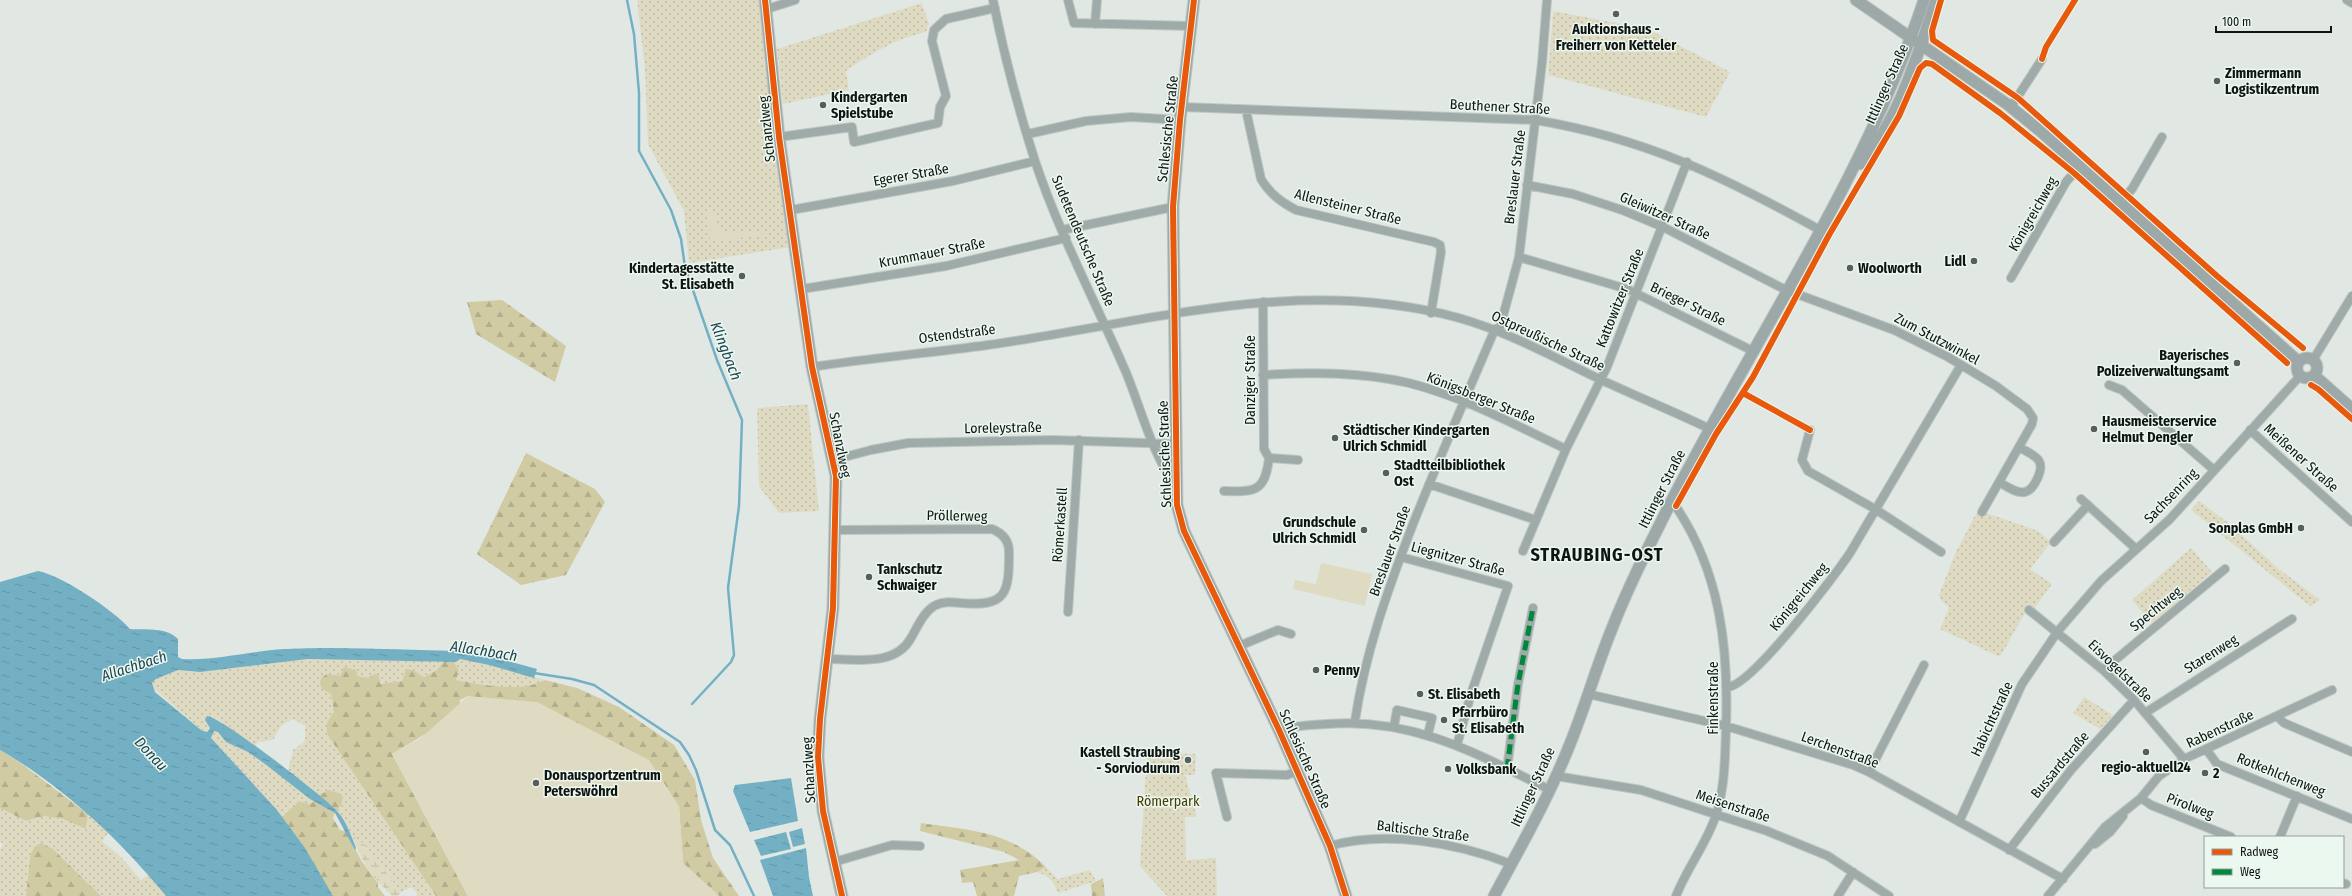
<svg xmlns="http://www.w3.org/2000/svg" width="2352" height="896" font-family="'Fira Sans Condensed',sans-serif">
<defs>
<pattern id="green-dots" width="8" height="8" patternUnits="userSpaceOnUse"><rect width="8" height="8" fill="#dedbc2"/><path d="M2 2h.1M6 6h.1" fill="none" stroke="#bdbba6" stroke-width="1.8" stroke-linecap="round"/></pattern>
<pattern id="forest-firs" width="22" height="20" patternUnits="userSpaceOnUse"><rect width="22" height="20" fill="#d0cba3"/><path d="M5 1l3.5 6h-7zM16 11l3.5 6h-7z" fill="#b2ad8b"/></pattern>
<pattern id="wetland-marsh" width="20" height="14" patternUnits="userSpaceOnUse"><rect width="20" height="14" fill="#dedbc2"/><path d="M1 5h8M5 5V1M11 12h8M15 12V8" fill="none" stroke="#bdbba6"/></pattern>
<pattern id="water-ripples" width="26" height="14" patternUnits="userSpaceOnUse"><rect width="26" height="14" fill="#74b0c4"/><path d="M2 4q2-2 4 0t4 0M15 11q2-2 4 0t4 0" fill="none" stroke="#6396a7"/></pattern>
</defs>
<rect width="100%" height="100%" fill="#e1e8e4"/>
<path fill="url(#green-dots)" d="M637 0H759L777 169 791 247 689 263 684 211 648 144 645 70Z
M922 3 929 24 926 32C893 40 874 52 846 71L849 90 783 104 777 49Z
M1553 11 1648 29 1730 72 1706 117 1548 75Z
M808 404 819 511 779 513 759 486 757 408Z
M2199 501 2226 521 2279 569 2320 600 2310 606 2191 510Z
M1978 510 2038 531 2051 542 2030 569 2052 584 2034 609 2029 606 2000 657 1940 629 1949 608 1940 599 1939 595 1955 554Z
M2191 548 2212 572 2152 623 2132 600Z
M308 659 444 661 437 670 424 677 413 670 402 681 380 684 375 674 367 678 340 676 322 689 331 693 334 711 327 723V734L436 896H416L417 893 412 887 401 892 364 844 352 836 337 811 342 803 329 790 319 795 288 771 293 750 305 741V726L293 719 281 726 273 740 258 742 255 746 212 716 206 722 210 728 207 731 201 730 153 688 152 683 156 679 178 670 200 672Z
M460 659 489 665 545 680C521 694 481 685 456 680L459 670 453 661Z
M2084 697 2113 715 2100 729 2073 713Z
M214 731 218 732 226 742 248 752 265 764 316 801 309 804 299 801 282 817 211 738Z
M1147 753 1196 754 1195 775H1185L1197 817H1185L1186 860 1216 858 1217 896H1167L1140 866Z
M0 808 26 821 44 816 63 819 86 829 88 814 109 833 102 841 122 858 141 880 148 875 166 896H101L53 849 30 857 26 896H0V851L3 843 0 842Z
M1046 867 1058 879 1090 870 1096 881 1058 893C1053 880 1050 877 1037 872Z"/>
<path fill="url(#forest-firs)" d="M502 300 566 346 555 382 476 334 467 302Z
M526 453 595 489 605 502 566 575 521 585 477 554Z
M444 661H453L459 670 456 680C482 685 521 693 545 680L577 688 619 707 674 745 695 780 701 820 713 858 739 896H719L683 863 679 806 468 696 460 700 459 714 392 754 468 896H436L327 734V723L334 711 331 694 322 689 320 683 321 678 327 674 340 676 344 667 356 670 358 676 367 678 375 674 379 676 380 684 402 681 406 669 413 670 424 677 437 670Z
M0 750 15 759 88 814 86 829 63 819 44 816 26 821 0 808Z
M329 790 342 794V803L337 811 319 795Z
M299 801 309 804 316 801 335 813 333 818 340 830 346 831 361 860 378 883V887L385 896H333L282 817Z
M921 823C968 830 1011 831 1046 867L1037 872 1019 876 1014 896H977L973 882 962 883 960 870 1019 860 1004 852 920 831Z
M41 843 53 849 101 896H26L30 857 34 847Z
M1103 878 1105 896H1092L1091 884Z"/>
<path fill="url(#wetland-marsh)" d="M352 836 364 844 401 892 398 896H392C372 877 361 861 352 836Z"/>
<path fill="#dedbc2" d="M713 211 721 233 757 232 765 234 716 242 710 239 709 214Z
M1321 563 1372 574 1365 606 1293 589 1295 580 1316 584Z
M468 696 537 702 649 760 679 806 683 863 719 896H468L392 754 421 738Z"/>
<path fill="url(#water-ripples)" d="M38 571C61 575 115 611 130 629 145 630 167 627 178 639V657L182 659C217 661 250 651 285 649 344 646 402 650 461 651L465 649 537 669 534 678 489 665 460 659 456 662 308 659 200 672 178 670 156 679 152 683 155 692 201 730 207 732 210 728 205 720 207 716C220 716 323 796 336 810 346 820 351 835 356 848L355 850 335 813 310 799 265 764 248 752 226 742 218 732 214 731 211 738 277 810 305 848 333 896H166C119 839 64 787 0 750V582Z
M791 778 798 821 750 832 733 791 735 785Z
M802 828 805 844 793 847 789 832Z
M786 832 791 849 761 856 754 840Z
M806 848 809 877 813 896H773L760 860Z"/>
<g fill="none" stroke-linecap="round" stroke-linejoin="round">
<path stroke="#74b0c4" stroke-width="2.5" d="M627 0 634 34 639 93V151L671 210 681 239 685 267 717 360 742 420 739 506 728 588 734 655 731 662 692 704
M534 673 572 679 594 685 680 742 689 755 696 770 715 830 730 845 754 896"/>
<g stroke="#c0c5c2" stroke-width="10">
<path id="street" d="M993 0C1004 55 1018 108 1035 161 1059 233 1095 301 1125 370 1140 405 1152 455 1175 484
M1068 0 1074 23 1191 26
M2347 0 2352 3
M767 9 795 0
M1095 24 1097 0
M1182 107 1535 120C1645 138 1724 177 1820 230
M2011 107 2042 59
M1246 110 1261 179C1270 194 1281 202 1296 210L1434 242 1440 245 1441 252 1431 313
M1028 134 1086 121 1131 117 1180 120
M779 137 852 127 854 142 938 123 940 107 946 96 932 41 934 30 946 19 995 8
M1527 185 1573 194 1622 210 1663 227 1786 290 1894 330 1948 357 1996 386 2027 409 2033 418 2032 424 1982 512
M2120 202 2132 189 2162 137
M791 210 953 181 1035 161
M1062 230 1173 207
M1519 257 1627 289 1753 351
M2011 278 2066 182 2080 166
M802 289 946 266 1066 238
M1263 302 1264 449 1269 458 1298 460
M1499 331 1519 257 1542 63 1547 0
M2313 360 2352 296
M812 367C871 358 929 353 988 345 1147 323 1298 274 1459 318 1505 331 1548 354 1591 375 1630 394 1671 410 1710 429
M1263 375C1312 372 1361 372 1409 383 1464 397 1515 425 1566 449
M2109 385 2122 390 2214 470
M1810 430 1802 460 1808 471 1875 509 1941 552
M2250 430 2352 522
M833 460 871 450 908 443 1053 440 1176 444
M1999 482C2006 486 2017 494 2025 492 2034 490 2044 469 2039 461 2036 455 2025 451 2019 447
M1429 484 1536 520
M1224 491C1255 492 1265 492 1269 458
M2081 499 2135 548
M1672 501C1720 568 1729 647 1726 728 1725 757 1725 787 1716 815 1707 843 1687 868 1676 896
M2054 542 2088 505
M1523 551 1566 449 1607 367 1687 162
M1401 557 1508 586 1471 694 1457 745
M2029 610 2103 670 2134 700 2184 759
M1068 612 1079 440
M1239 646 1278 630 1291 634
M828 659C856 659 895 667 911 638 918 626 923 613 934 606 943 601 952 602 961 603 1007 607 1009 593 1009 552 1009 540 1002 533 992 529L836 530
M2103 670 2225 569
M1728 687C1752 685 1834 577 1850 553L1961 365
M1588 694 1726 726 1853 765 1869 772 2063 879
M2145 713 2292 619
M2277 716 2284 723 2352 752
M1355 721C1365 653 1388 589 1413 524 1439 459 1467 394 1495 329
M1394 726 1397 710 1432 718 1428 734
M1279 730C1295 725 1311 725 1327 724 1412 717 1476 753 1550 790
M2206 749 2217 764 2352 819
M1507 769 1518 684 1533 608
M1869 772 1924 665
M1556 776 1641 790 1767 831 1828 856 1889 896
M2141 798 2151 805 2231 837
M1227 817 1216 773 1287 775 1297 771
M1959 822 2022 684 2058 631 2101 581 2170 519 2300 376
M2280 837 2297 796
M2095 844 2110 832 2123 816
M1330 846C1386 830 1458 843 1511 864
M2009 850 2071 770 2134 700
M834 862 892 845 920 846
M2343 883 2346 884
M1838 896 1853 872
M2048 896 2105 827 2141 798 2159 776 2184 759 2206 749 2332 690"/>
</g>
<g stroke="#c0c5c2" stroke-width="13">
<path id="secondary" d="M765 0 779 137 812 367 836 476 833 608 820 719 818 757 823 811 842 896
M1194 0 1180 120 1173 207 1177 505 1184 531 1279 730 1330 846 1346 896
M1856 0 2007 104 2039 130 2299 362
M1860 164C1899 121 1918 53 1936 0
M2297 368a10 10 0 1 1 20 0a10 10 0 1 1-20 0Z
M2314 375 2352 409
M1494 896C1521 846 1549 797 1570 744 1585 707 1596 668 1611 631 1628 587 1649 546 1670 504 1755 337 1865 178 1924 0"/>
</g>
<use href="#street" stroke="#9faba8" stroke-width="8"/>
<use href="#secondary" stroke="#9ca9a8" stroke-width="11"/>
<path stroke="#00873e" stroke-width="5" stroke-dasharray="10 5" stroke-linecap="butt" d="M1507 769 1518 684 1533 608"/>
<g stroke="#ebf8f0" stroke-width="8">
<path id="cycleway" d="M765 0 779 137 812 367 836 476 833 608 820 719 818 757 823 811 842 896
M1194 0 1180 120 1173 207 1177 505 1184 531 1279 730 1330 846 1346 896
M1941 0 1932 31 1933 40 2018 98 2217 276 2303 348
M2042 59 2046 47 2075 0
M2311 385 2318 389 2352 419
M1743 393 1810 430
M1676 506 1716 434 1753 377 1829 235 1899 116 1920 68 1926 63 1932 64 2000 113 2074 173 2287 363"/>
</g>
<use href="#cycleway" stroke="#e8590c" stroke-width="6"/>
</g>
<g fill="#595e5c" stroke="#ebf8f0" stroke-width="1.5">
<circle cx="1616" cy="14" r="4"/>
<circle cx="2217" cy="81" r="4"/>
<circle cx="823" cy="105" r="4"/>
<circle cx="1974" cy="261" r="4"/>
<circle cx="1850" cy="268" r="4"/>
<circle cx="742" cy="276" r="4"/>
<circle cx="2237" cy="363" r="4"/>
<circle cx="2094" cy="429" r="4"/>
<circle cx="1335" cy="438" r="4"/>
<circle cx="1386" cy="473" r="4"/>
<circle cx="2301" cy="528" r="4"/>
<circle cx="1364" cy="530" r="4"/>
<circle cx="869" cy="577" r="4"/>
<circle cx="1316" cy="670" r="4"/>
<circle cx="1420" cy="694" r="4"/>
<circle cx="1444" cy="720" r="4"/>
<circle cx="2146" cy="752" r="4"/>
<circle cx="1188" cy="760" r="4"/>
<circle cx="1448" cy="769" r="4"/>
<circle cx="2205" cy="773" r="4"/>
<circle cx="536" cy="783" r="4"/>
</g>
<g text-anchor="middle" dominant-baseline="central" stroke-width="3" stroke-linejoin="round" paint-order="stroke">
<g font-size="14" font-weight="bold" fill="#101412" stroke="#ebf8f0" text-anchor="start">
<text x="1616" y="29" text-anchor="middle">Auktionshaus -<tspan x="1616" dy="16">Freiherr von Ketteler</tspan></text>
<text x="2225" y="73">Zimmermann<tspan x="2225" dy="16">Logistikzentrum</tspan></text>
<text x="831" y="97">Kindergarten<tspan x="831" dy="16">Spielstube</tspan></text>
<text x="1966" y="261" text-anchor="end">Lidl</text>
<text x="734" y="268" text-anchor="end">Kindertagesstätte<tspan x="734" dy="16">St. Elisabeth</tspan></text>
<text x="1858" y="268">Woolworth</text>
<text x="2229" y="355" text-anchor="end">Bayerisches<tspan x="2229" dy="16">Polizeiverwaltungsamt</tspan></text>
<text x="2102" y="421">Hausmeisterservice<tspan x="2102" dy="16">Helmut Dengler</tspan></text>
<text x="1343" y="430">Städtischer Kindergarten<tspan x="1343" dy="16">Ulrich Schmidl</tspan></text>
<text x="1394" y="465">Stadtteilbibliothek<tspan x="1394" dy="16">Ost</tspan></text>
<text x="1356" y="522" text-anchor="end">Grundschule<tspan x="1356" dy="16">Ulrich Schmidl</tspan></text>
<text x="2293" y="528" text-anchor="end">Sonplas GmbH</text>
<text x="877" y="569">Tankschutz<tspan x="877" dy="16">Schwaiger</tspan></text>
<text x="1324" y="670">Penny</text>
<text x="1428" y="694">St. Elisabeth</text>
<text x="1452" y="712">Pfarrbüro<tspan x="1452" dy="16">St. Elisabeth</tspan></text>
<text x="1180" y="752" text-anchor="end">Kastell Straubing<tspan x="1180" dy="16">- Sorviodurum</tspan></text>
<text x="2146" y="767" text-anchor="middle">regio-aktuell24</text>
<text x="1456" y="769">Volksbank</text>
<text x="2213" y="773">2</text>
<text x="544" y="775">Donausportzentrum<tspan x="544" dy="16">Peterswöhrd</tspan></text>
</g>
<g font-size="14" fill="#101412" stroke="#ebf8f0">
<text transform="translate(1887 84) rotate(-66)">Ittlinger Straße</text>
<text transform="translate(1500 107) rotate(3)">Beuthener Straße</text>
<text transform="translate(767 129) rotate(-96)">Schanzlweg</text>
<text transform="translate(1168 129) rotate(-84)">Schlesische Straße</text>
<text transform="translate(911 175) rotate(-10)">Egerer Straße</text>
<text transform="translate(1515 177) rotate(-83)">Breslauer Straße</text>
<text transform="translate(1348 207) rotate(14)">Allensteiner Straße</text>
<text transform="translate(2033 214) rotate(-60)">Königreichweg</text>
<text transform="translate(1665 216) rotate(24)">Gleiwitzer Straße</text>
<text transform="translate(1083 241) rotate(67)">Sudetendeutsche Straße</text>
<text transform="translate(932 253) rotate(-11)">Krummauer Straße</text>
<text transform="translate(1620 298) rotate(-68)">Kattowitzer Straße</text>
<text transform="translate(1688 304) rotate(26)">Brieger Straße</text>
<text transform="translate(957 334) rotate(-7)">Ostendstraße</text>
<text transform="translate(1937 339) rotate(28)">Zum Stutzwinkel</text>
<text transform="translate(1548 341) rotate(25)">Ostpreußische Straße</text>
<text transform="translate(1250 380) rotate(-90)">Danziger Straße</text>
<text transform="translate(1481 398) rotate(22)">Königsberger Straße</text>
<text transform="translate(1003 428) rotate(-1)">Loreleystraße</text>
<text transform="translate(840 445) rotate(79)">Schanzlweg</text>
<text transform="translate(1165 454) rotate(-92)">Schlesische Straße</text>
<text transform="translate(2301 458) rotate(42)">Meißener Straße</text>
<text transform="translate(1662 489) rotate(-63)">Ittlinger Straße</text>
<text transform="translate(2171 496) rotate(-46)">Sachsenring</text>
<text transform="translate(957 516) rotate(1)">Pröllerweg</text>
<text transform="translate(1060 525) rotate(-86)">Römerkastell</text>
<text transform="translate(1390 551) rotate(-70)">Breslauer Straße</text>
<text transform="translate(1458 559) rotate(15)">Liegnitzer Straße</text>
<text transform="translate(1799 597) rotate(-51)">Königreichweg</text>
<text transform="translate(2156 609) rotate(-39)">Spechtweg</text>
<text transform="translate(2211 654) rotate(-32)">Starenweg</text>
<text transform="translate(2120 671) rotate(44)">Eisvogelstraße</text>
<text transform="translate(1713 698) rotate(-90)">Finkenstraße</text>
<text transform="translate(1992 719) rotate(-65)">Habichtstraße</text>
<text transform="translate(2220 729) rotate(-25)">Rabenstraße</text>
<text transform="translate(1840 750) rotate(20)">Lerchenstraße</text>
<text transform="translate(1305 759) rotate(66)">Schlesische Straße</text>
<text transform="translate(2060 765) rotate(-50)">Bussardstraße</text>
<text transform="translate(809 770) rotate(-93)">Schanzlweg</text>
<text transform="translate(2281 775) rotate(22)">Rotkehlchenweg</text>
<text transform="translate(1533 787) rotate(-65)">Ittlinger Straße</text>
<text transform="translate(1733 806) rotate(18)">Meisenstraße</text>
<text transform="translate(2190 806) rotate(21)">Pirolweg</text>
<text transform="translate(1423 831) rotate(7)">Baltische Straße</text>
</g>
<g font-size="14" fill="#463b01" stroke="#ebf8f0">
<text x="1168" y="801">Römerpark</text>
</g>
<g font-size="15" font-style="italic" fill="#204553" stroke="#ebf8f0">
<text transform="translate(726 351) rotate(69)">Klingbach</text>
<text transform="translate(484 651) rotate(9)">Allachbach</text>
<text transform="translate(134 666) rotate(-18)">Allachbach</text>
<text transform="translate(151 754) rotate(47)">Donau</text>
</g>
<g font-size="18" font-weight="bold" letter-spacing="1" fill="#101412" stroke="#ebf8f0">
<text x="1597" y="555">STRAUBING-OST</text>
</g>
</g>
<rect x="2204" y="836" width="140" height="52" fill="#ebf8f0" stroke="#939d97"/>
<rect x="2212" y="849" width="20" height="6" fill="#e8590c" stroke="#939d97"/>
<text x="2240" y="856" font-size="12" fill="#101412">Radweg</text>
<rect x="2212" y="869" width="20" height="6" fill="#00873e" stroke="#939d97"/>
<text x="2240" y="876" font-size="12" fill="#101412">Weg</text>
<path d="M2216 26v6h115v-6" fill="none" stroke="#101412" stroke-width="2"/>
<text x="2222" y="26" font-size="12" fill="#101412" stroke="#ebf8f0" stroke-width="3" paint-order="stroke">100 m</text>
</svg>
